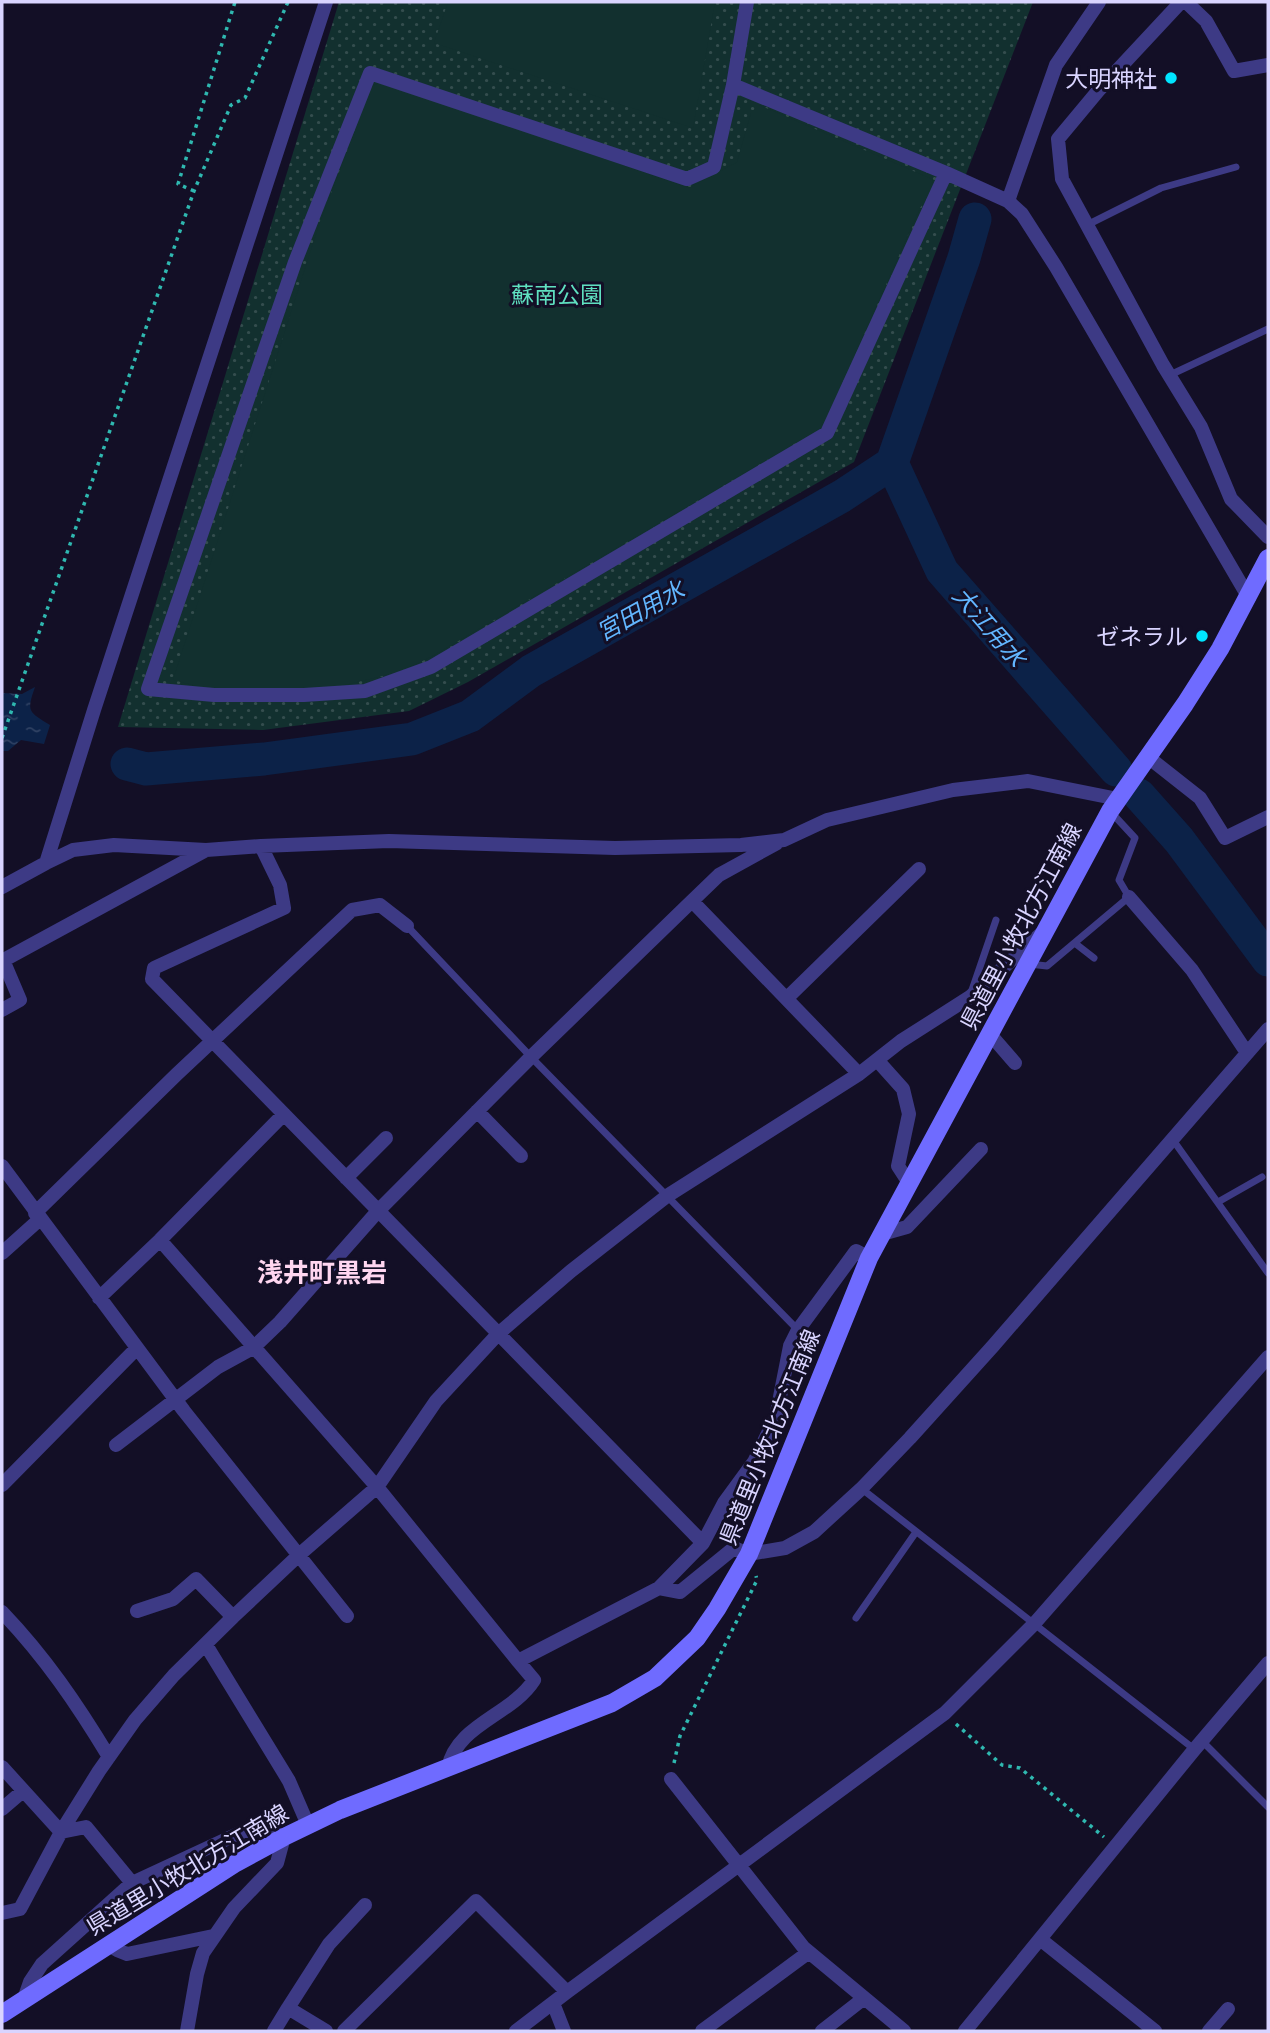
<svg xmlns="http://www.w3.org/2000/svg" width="1270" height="2033" font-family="'Noto Sans','Noto Sans JP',sans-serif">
<defs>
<pattern id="park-dots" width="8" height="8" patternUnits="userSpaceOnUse" patternTransform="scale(1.75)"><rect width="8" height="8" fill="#12302f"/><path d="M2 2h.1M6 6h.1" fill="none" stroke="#344d4e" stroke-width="1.8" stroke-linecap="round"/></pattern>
<pattern id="water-ripples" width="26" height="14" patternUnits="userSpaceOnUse" patternTransform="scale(1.75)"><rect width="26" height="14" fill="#0c2248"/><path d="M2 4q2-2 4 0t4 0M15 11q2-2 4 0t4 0" fill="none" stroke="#2f4163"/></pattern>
</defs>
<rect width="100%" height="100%" fill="#130f26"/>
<path fill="url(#park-dots)" d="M339 2H1033L854 462 468 682 409 711 263 730 118 727Z"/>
<path fill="#12302f" d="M448 2H715L693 128 434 43Z
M382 81 689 188 737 162 751 113 759 105 932 179 934 189 920 208 823 427 431 657 399 672 324 690H212L173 680 318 228 371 87Z"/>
<path fill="url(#water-ripples)" d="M35 687C26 712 29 712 50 725L44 744 21 740 8 751H2V693L22 694Z"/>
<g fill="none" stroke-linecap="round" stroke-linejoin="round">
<path stroke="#0c2248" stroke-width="33" d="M892 463 942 571 1116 770
M127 764 146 769 264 759 412 739 470 716 531 671 842 496 892 463 964 258 975 219
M1139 795 1179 840 1268 960"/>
<path stroke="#2fb8b0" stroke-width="3.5" stroke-dasharray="3.5 5" stroke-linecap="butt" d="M194 191 178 184 235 2
M2 738 194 191 231 105 245 98 288 2
M956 1724 1002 1765 1020 1768 1104 1837
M674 1763 680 1736 757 1580 756 1576"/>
<path stroke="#3d3a85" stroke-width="7" d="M1087 225 1161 188 1236 167
M1170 375 1268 329
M407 926 531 1057 798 1330
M1076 944 1094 958
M1029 964 1047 966 1129 897 1119 880 1135 838 1110 811
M971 993 996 920
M1173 1140 1268 1273
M1218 1202 1262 1177
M862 1489 1194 1749
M856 1618 916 1532
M1202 1741 1268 1807"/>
<path stroke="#3d3a85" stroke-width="14" d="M747 2 733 85 714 167 687 179 370 73 295 262 148 689 214 695H304L365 691 431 667 827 433 946 173
M1181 2 1098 91 1058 139 1062 179 1163 365 1201 427 1231 499 1268 537
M1186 2 1206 21 1234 71 1268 65
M733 85 946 173 1008 201 1022 214 1056 267 1249 598
M1008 201 1056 65 1099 2
M1148 757 1200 798 1225 838 1268 817
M261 846 280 885 284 908 154 968 152 979 703 1543 659 1588
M46 863 73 850 114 845 206 850 261 846 389 841 615 848 741 845 784 840 827 820 953 790 1028 781 1118 799
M2 887 46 863 94 710 326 2
M1129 897 1192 970 1247 1053
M692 901 719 875 777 843
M2 961 206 850
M787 998 919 869
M2 1010 20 1000 3 960
M989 1033 1015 1063
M877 1060 903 1089 909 1114 898 1166 909 1183
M477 1111 521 1156
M2 1166 184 1411 347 1616
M346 1178 386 1138
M35 1213 177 1074 352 910 380 905 407 926
M882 1234 907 1227 981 1149
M160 1240 377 1487 518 1661 659 1588 680 1592 734 1548 749 1554 785 1548 814 1532 861 1489 910 1438 993 1346 1268 1029
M2 1253 40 1219
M99 1298 160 1240 284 1114
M116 1445 218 1367 253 1348 280 1322 378 1211 531 1057 692 901 859 1074
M2 1485 137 1348
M703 1543 724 1503 754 1462 776 1417 790 1346 798 1330 856 1251 869 1258
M137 1611 173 1599 196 1579 233 1617
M2 1612C45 1657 77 1704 109 1757
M206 1645 289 1781 308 1825
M2 1767 61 1832 86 1827 132 1883
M448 1768C457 1724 512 1715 534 1680L518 1661
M671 1779 804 1948 904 2031
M2 1809 23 1791
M2 1913 20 1909 61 1832 99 1771 135 1720 174 1675 233 1617 300 1554 377 1487 436 1401 498 1334 571 1271 667 1196 859 1074 901 1041 970 997 1042 933
M1040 1939 1155 2031
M108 1944 117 1950 127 1954 213 1936
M24 1999 30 1982 42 1964 132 1883 244 1831H269L284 1837 277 1863 234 1908 203 1953 197 1974 187 2031
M553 2003 564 2031
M288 2008 329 1944 365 1905
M274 2031 288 2008 326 2031
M344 2031 476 1901 567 1992
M516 2031 567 1992 945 1713 1034 1624 1268 1357
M702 2031 809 1952
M822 2031 863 1999
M965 2031 1194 1750 1268 1663
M1209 2031 1228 2009"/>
<path stroke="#6f6bff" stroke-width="18" d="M2 2014 236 1863 284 1837 340 1810 612 1703 655 1678 697 1638 717 1609 749 1554 869 1258 1110 811 1185 704 1220 649 1268 558"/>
</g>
<g fill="#00e5ff" stroke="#130f26" stroke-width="2.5">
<circle cx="1171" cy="78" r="7"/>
<circle cx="1202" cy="636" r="7"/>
</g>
<g text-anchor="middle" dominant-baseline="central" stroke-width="6" stroke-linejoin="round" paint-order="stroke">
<g font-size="23" fill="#d9d4ff" stroke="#130f26" text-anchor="end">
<text x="1157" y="78">大明神社</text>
<text x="1188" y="636">ゼネラル</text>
</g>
<g font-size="23" fill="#5fe0c0" stroke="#130f26">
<text x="557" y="294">蘇南公園</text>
</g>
<g font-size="23" fill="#d9d4ff" stroke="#130f26">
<text transform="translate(1020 926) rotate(-62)">県道里小牧北方江南線</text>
<text transform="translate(769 1437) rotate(-68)">県道里小牧北方江南線</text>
<text transform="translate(187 1869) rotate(-31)">県道里小牧北方江南線</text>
</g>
<g font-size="24" font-style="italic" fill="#62b6ff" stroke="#130f26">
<text transform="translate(640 610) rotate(-29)">宮田用水</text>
<text transform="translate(990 626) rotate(49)">大江用水</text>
</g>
<g font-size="26" font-weight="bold" fill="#ffd6f0" stroke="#130f26">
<text x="322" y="1272">浅井町黒岩</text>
</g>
</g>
<rect width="1270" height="2033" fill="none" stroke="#d9d4ff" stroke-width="7"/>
</svg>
